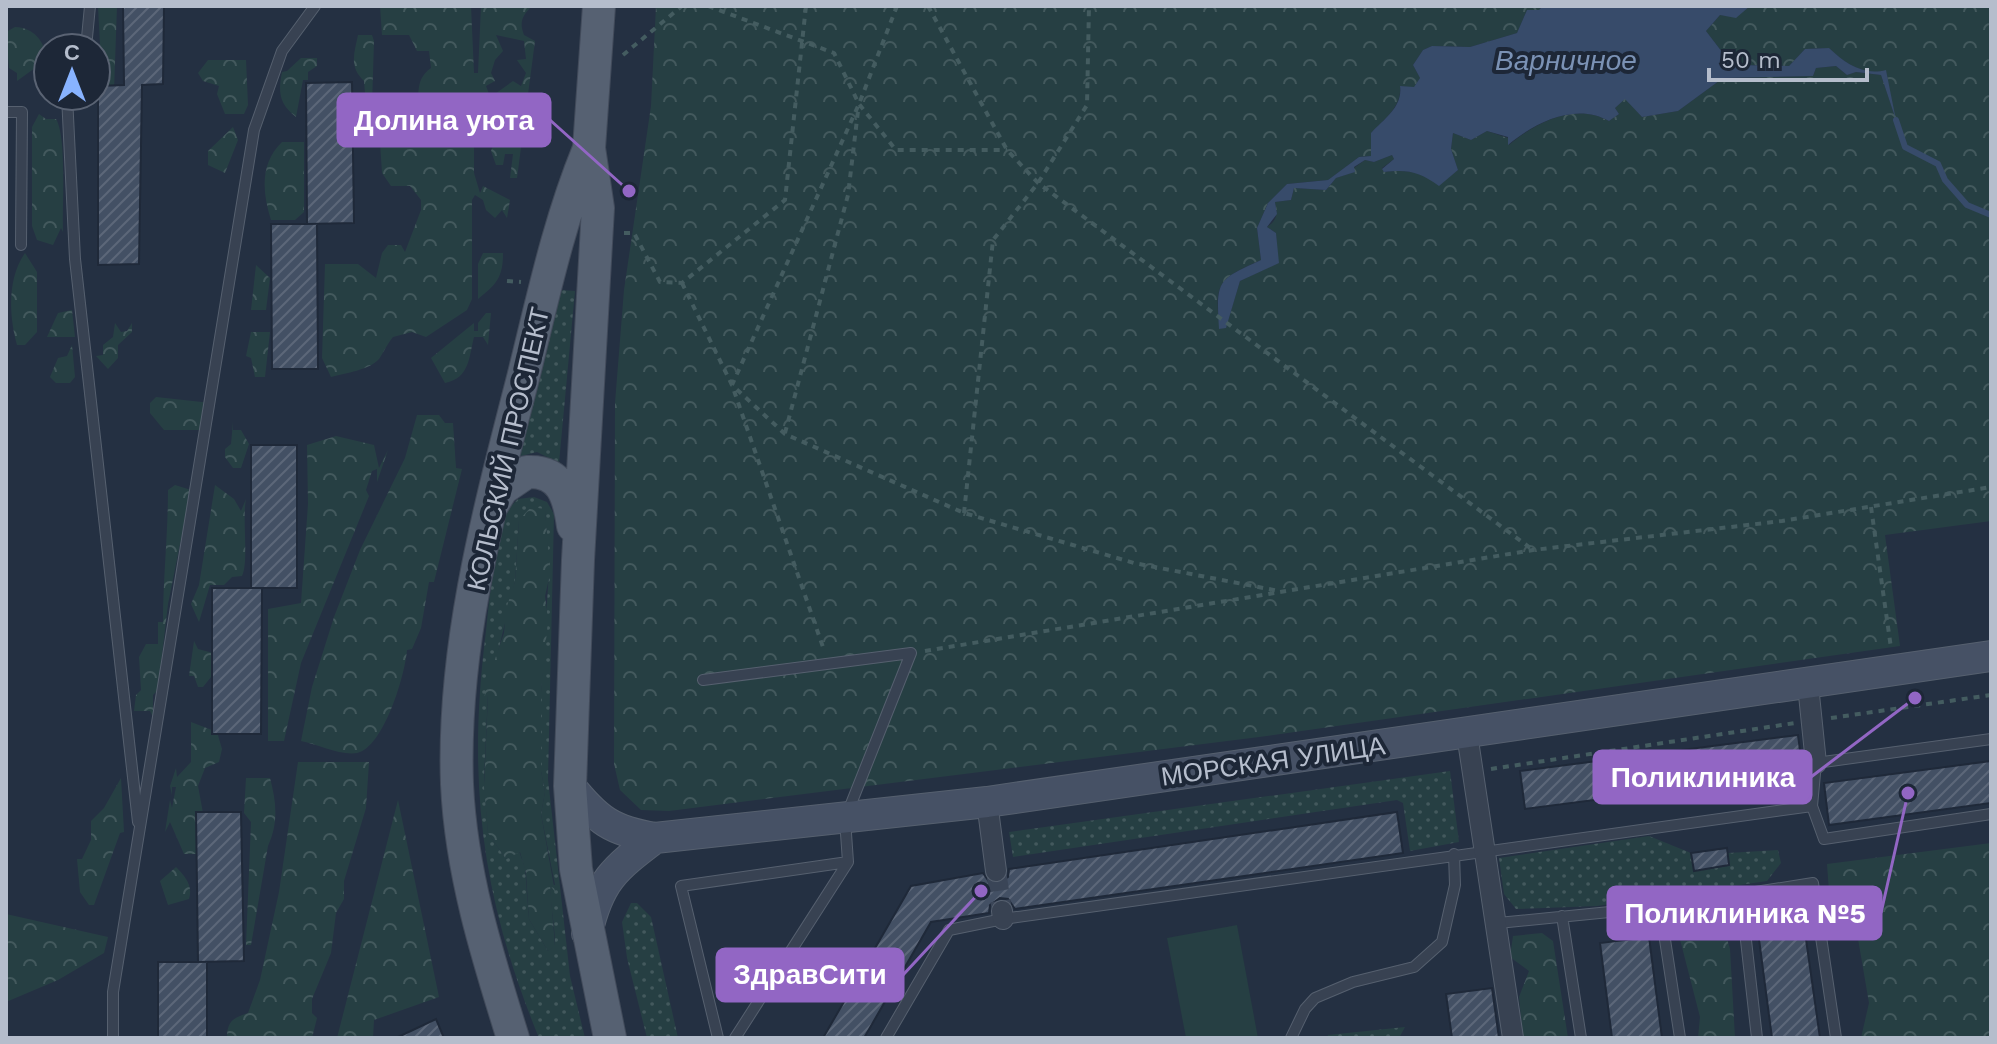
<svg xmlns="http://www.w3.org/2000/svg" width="1997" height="1044" font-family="'Work Sans',sans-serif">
<defs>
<pattern id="grass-dots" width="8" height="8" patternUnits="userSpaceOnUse" patternTransform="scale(2)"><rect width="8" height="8" fill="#263f43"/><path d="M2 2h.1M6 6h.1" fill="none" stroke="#43595d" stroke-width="1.8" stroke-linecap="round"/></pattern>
<pattern id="forest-crowns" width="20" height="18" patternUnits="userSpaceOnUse" patternTransform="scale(2)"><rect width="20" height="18" fill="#263f43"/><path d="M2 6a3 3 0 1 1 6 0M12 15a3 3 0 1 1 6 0" fill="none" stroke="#43595d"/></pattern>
<pattern id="building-hatch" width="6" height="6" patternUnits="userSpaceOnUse" patternTransform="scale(2)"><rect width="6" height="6" fill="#435064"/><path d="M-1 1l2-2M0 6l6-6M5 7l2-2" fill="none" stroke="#5c6779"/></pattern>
</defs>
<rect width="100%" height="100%" fill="#243042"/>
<path fill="url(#grass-dots)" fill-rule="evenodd" d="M561 290 575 291 559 463 537 452 517 457Z
M534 497 547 502 554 514 548 779 570 976 585 1038H539C481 897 467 781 486 631 490 591 495 548 507 510L518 499ZM545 510 549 572 541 693V771L545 792 541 814 555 885 550 884C550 905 555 924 555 945L548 951 529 919 525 868 519 851 506 859 488 833 484 779 488 693 515 582 519 520Z
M1450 771 1459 842 1410 851 1403 803 1397 800 1013 857 1009 832Z
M1649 836 1691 853 1694 871 1729 866 1728 853 1778 850 1781 863 1767 881 1597 906 1516 909 1504 894 1499 858Z
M631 903H637L651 917 678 1038H647L627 958 622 922Z
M1405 1027 1399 1038H1327L1328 1035Z"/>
<path fill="url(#forest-crowns)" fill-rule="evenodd" d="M98 6H117L114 91H106L98 79 96 82 101 64Z
M380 6H471L474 73H478L481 6H532C522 16 519 22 524 35L535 41 517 178H510L513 154H505L503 165H496L491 151 495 140H510L516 132 513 119H519L521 114 517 106 491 105V119L486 127H478V121L474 127V173L480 193 483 186 510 200 507 218 502 210 495 218 486 210 483 200 475 195 472 200V299L467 310 426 337 412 332 393 337C387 344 384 352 379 359 369 370 346 373 331 377L322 358 325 264H358L376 278 382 253 388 245H401L405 252 421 210V200L410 186H391L382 173 379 127 386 119H415C422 100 412 81 431 68L429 51H417L409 35H382ZM496 35 524 41 526 59 517 60 526 73 521 86 513 81 495 94H489L486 86 495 81 491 73 495 60 503 51Z
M656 6H1543L1539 10H1527L1517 33 1470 47 1432 46 1423 50 1413 65 1420 78 1414 88 1400 86C1402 107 1384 119 1371 133L1372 156 1359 157 1328 180 1287 184 1268 203 1257 228 1261 260C1220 278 1213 282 1220 329L1226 327 1240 281 1278 263 1276 233 1267 227C1278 220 1277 214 1275 202L1291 200 1294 188 1326 190 1336 178 1354 172V168L1365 160 1374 162 1392 155 1394 159 1382 168 1384 172C1408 169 1420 172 1439 185L1458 170 1451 149 1453 133 1471 140 1487 131 1508 138 1509 145C1536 122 1576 102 1609 121L1619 114 1615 108 1625 98 1642 117 1678 111 1723 78 1813 76 1816 68 1836 66 1847 75 1856 72 1881 75 1894 113 1886 71C1863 76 1845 63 1829 48L1805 49 1789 66 1732 65 1706 31 1720 15 1736 17 1750 6H1991V521L1885 535 1900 646 1259 737 669 811 641 810 620 790 614 764 615 403 624 290 651 106Z
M15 27C33 27 46 42 46 60L17 81V73L9 68 6 32Z
M358 35H372L374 41 372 105H366L364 81C349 67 354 54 358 35Z
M301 58H317V66L308 72V80H303L296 117C279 104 278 92 282 72L287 71Z
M208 60H246L248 105 244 114H225L217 94 219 86 203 81 198 73Z
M39 114 46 119H56C67 137 62 206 63 232L61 228 53 245 37 240 32 226V127Z
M233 127 238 140 225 173 208 165V151Z
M282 142H304V212L295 220H271C262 192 260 163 282 142Z
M25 253 37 272V332L25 345H17C9 316 7 279 25 253Z
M483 253H503C503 277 497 284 478 299V264Z
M256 265 270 278 266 310H251Z
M72 310 75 337H47L58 313Z
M486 313H491L488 345 483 337H474C469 356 470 378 445 383L431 358 474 323V331H478V323Z
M115 323 121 332 127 331 132 323V332L118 345V358L108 369 96 356 103 355V345L113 337Z
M251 332H270L265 377H255L251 358 246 356Z
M72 345 75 377 70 383H56L50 377 58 358 67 356Z
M156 397 211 403 204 430H164L150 413V403Z
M417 415H439L445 423H453L456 468 462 469 434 582H429L421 628 412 649 407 650C405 675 384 747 357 753 342 756 316 744 301 741L312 687 334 617 360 550 405 458Z
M233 422V430H241L249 444 241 468H233L225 457V449L231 444Z
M336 436 374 445 379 468 388 450 377 482V469L372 471 366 490 369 496 301 663 284 741H268V609L301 603 308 504 307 445Z
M175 485 191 490 168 604 158 690 153 695V717L150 711H134L136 695 141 690 139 657 146 644H158V622H163C163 578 168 535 168 490Z
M215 485 234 499 241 511 246 499C242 520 249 561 242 576L232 577 224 585H210L199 622 191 604 199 585Z
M531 507 545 509 550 574 545 596 548 620 541 693V771L545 792 541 814 555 892 550 885 555 946 548 951 529 919 526 873 520 852 506 859 488 833 484 787 488 695 484 701 490 655 493 665 504 633 506 609 515 582 519 520Z
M194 641 198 649 217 654V687L211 677 203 687H198L194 676H189Z
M191 722 217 732 222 749 219 762 205 768 198 786 203 813 198 854H184L170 822 165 832 170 800 172 808 176 787H172V795L170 786 176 768 177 777 191 762Z
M298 762H369L366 808 344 881V899L336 913 331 953 312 999V1013L317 1018 312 1038H227C227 1021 233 1018 248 1013L260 980 279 892Z
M121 778 124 832 120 833 94 905H89L80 892 77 859H82L91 840V821L104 808Z
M246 778H270C276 801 279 822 268 846L251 945H246L251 822 244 813Z
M398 800 439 997 374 1020 373 1038H337Z
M1991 843V1038H1861L1869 1003 1850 892 1829 891 1827 864Z
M176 867C186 877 193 886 189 899L168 905 160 881Z
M1717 905 1730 949 1735 1038H1698L1700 1017 1674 916Z
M6 914 108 937 104 953 58 980 6 1002Z
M1542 933 1553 941 1568 1038H1523L1519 997 1529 971 1510 957 1513 936Z"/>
<path fill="#263f43" d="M1237 925 1258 1038H1186L1167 938Z"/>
<path fill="#374b6a" d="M1543 6H1750L1736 18 1720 15 1706 31 1732 65 1789 66 1805 49 1829 48C1845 63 1863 76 1886 70L1896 120 1881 75 1856 72 1847 75 1836 66 1816 68 1813 76 1723 78 1678 111 1642 117 1625 99 1615 108 1619 114 1609 121C1576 102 1535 122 1508 145V137L1487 131 1471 140 1453 133 1451 149 1458 170 1439 186C1420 172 1408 169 1384 172L1382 169 1394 159 1392 155 1374 162 1365 160 1354 167 1355 172 1336 178 1326 190 1294 188 1291 200 1275 202 1277 214 1267 227 1276 233 1279 263 1240 281 1226 328 1219 329C1216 280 1217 280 1261 260L1257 228 1268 203 1287 184 1328 180 1359 157 1371 156V133C1384 119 1403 107 1400 86L1414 87 1420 78 1413 65 1423 50 1432 46 1470 47 1517 33 1527 10H1539Z"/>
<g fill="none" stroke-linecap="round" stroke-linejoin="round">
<path stroke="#374b6a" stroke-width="6" d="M1896 120 1905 147 1938 164 1945 180 1967 205 1991 215"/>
</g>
<path fill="url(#building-hatch)" stroke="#1f2939" stroke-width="2" d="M123 6H164L163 84 142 85 139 264 98 265V86L124 85Z
M352 82 354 223 307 224 306 83Z
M271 224H317L318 369H272Z
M251 445H297V588H251Z
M212 588H262L261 734H212Z
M1798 735 1803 773 1525 809 1520 771Z
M1991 761V803L1829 825 1824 783Z
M196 812H241L244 961 198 962Z
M1397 812 1403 853 1015 909 1008 899 1000 898 990 905 989 913 931 922 864 1038H823L911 886 983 873 990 883 998 884 1008 877 1009 869Z
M1727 848 1729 865 1694 871 1691 853Z
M1803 918 1820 1038H1772L1757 924Z
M1649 937 1662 1038H1612L1600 943Z
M158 962H207V1038H158Z
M1492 988 1499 1038H1452L1446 994Z
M436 1019 444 1038H396Z"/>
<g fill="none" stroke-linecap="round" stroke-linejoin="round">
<path stroke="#3a4557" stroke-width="20" stroke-dasharray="20 10" stroke-linecap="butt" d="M996 871 1002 911"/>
<g stroke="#56606f" stroke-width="12">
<path id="lane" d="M86 48 90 6
M67 96 75 259 138 822
M6 112H22L21 245
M703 680 911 653 845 819 848 862 735 1038
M1991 739 1816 763 1812 806 1824 839 1991 814
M1741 896 1757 1038
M1660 907 1680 1038
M1562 916 1581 1038
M1498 923 1660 907 1813 883 1836 1038
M113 1038V992L254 130 282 51 315 6
M718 1038 681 886 848 862
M886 1038 949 930 1003 919 1812 806
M1291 1038 1305 1009 1315 998 1353 982 1414 967 1442 942 1455 885 1454 854"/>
</g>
<g stroke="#56606f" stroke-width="22">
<path id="street" d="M1808 685 1816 763
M1467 734 1513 1038
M987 802 996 871
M1002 911 1003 919"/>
</g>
<g stroke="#56606f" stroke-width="32">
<path id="secondary" d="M570 786C597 820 612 831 655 838L987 802 1991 656
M587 933C599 881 614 869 655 838"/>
</g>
<g stroke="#424b5b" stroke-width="34">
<path id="primary" d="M599 6 589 148 598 208 578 560 570 786 576 869 610 1038
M493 504 502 489 527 472C562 470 569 497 573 526
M513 1038C487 955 461 872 457 784 452 647 489 510 523 378 542 302 558 224 588 151"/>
</g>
<path stroke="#445c60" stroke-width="4" stroke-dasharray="6 6" stroke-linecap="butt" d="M708 6 834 53 859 104 896 150H1007
M897 6 859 104 732 385 785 434 964 513 1134 563 1279 591
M928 6 1007 150 1038 183 1533 550
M623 55 682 6
M624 233H634L660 282 682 283 785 200 806 6
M507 281 521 282
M682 283 732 385 824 650
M785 433 848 195 858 111
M1871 507 1891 648
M964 513 993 240 1038 183 1087 105 1089 6
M925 651 1533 550 1782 521 1991 487
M1831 718 1991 695
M1491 769 1795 723"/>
<use href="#lane" stroke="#384252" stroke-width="10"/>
<use href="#street" stroke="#384252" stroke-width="20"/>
<use href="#secondary" stroke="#465165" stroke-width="30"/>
<use href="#primary" stroke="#566172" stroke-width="32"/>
</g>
<g text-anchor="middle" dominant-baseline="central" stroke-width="8" stroke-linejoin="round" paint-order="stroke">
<g font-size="26" fill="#b5bdcc" stroke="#1d2737">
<text transform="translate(508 449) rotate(-77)">КОЛЬСКИЙ ПРОСПЕКТ</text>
<text transform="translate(1273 761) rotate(-8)">МОРСКАЯ УЛИЦА</text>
</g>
<g font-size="28" font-style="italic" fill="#7b92b5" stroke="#1d2737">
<text x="1566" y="60">Варничное</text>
</g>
</g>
<path fill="none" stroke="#9266c4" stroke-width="3" d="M629 191L550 120M1915 698L1811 777M1908 793L1881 913M981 891L903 975"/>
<g fill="#9266c4" stroke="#1d2737" stroke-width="3">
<circle cx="629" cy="191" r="8"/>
<circle cx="1915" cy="698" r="8"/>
<circle cx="1908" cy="793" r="8"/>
<circle cx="981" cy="891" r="8"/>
</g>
<g fill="#9266c4" stroke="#9266c4" stroke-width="3">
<rect x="338" y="94" width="212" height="52" rx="8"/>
<rect x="1594" y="751" width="217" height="52" rx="8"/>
<rect x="1608" y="887" width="273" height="52" rx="8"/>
<rect x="717" y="949" width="186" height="52" rx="8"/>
</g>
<g font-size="28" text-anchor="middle" font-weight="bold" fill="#fff">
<text x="444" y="130">Долина уюта</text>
<text x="1703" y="787">Поликлиника</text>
<text x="1745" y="923">Поликлиника №5</text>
<text x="810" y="984">ЗдравСити</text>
</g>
<rect width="1997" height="1044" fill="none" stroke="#b5bdcc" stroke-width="16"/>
<g transform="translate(72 72)"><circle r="38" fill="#1d2737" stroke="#5a6373" stroke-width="2"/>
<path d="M0-6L14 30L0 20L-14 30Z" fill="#88b3ff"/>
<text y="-12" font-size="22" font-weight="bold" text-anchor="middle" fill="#b5bdcc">С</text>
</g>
<path d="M1709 68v12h158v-12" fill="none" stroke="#b5bdcc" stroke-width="4"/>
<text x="1721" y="68" font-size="24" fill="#b5bdcc" stroke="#1d2737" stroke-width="6" paint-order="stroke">50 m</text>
</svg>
